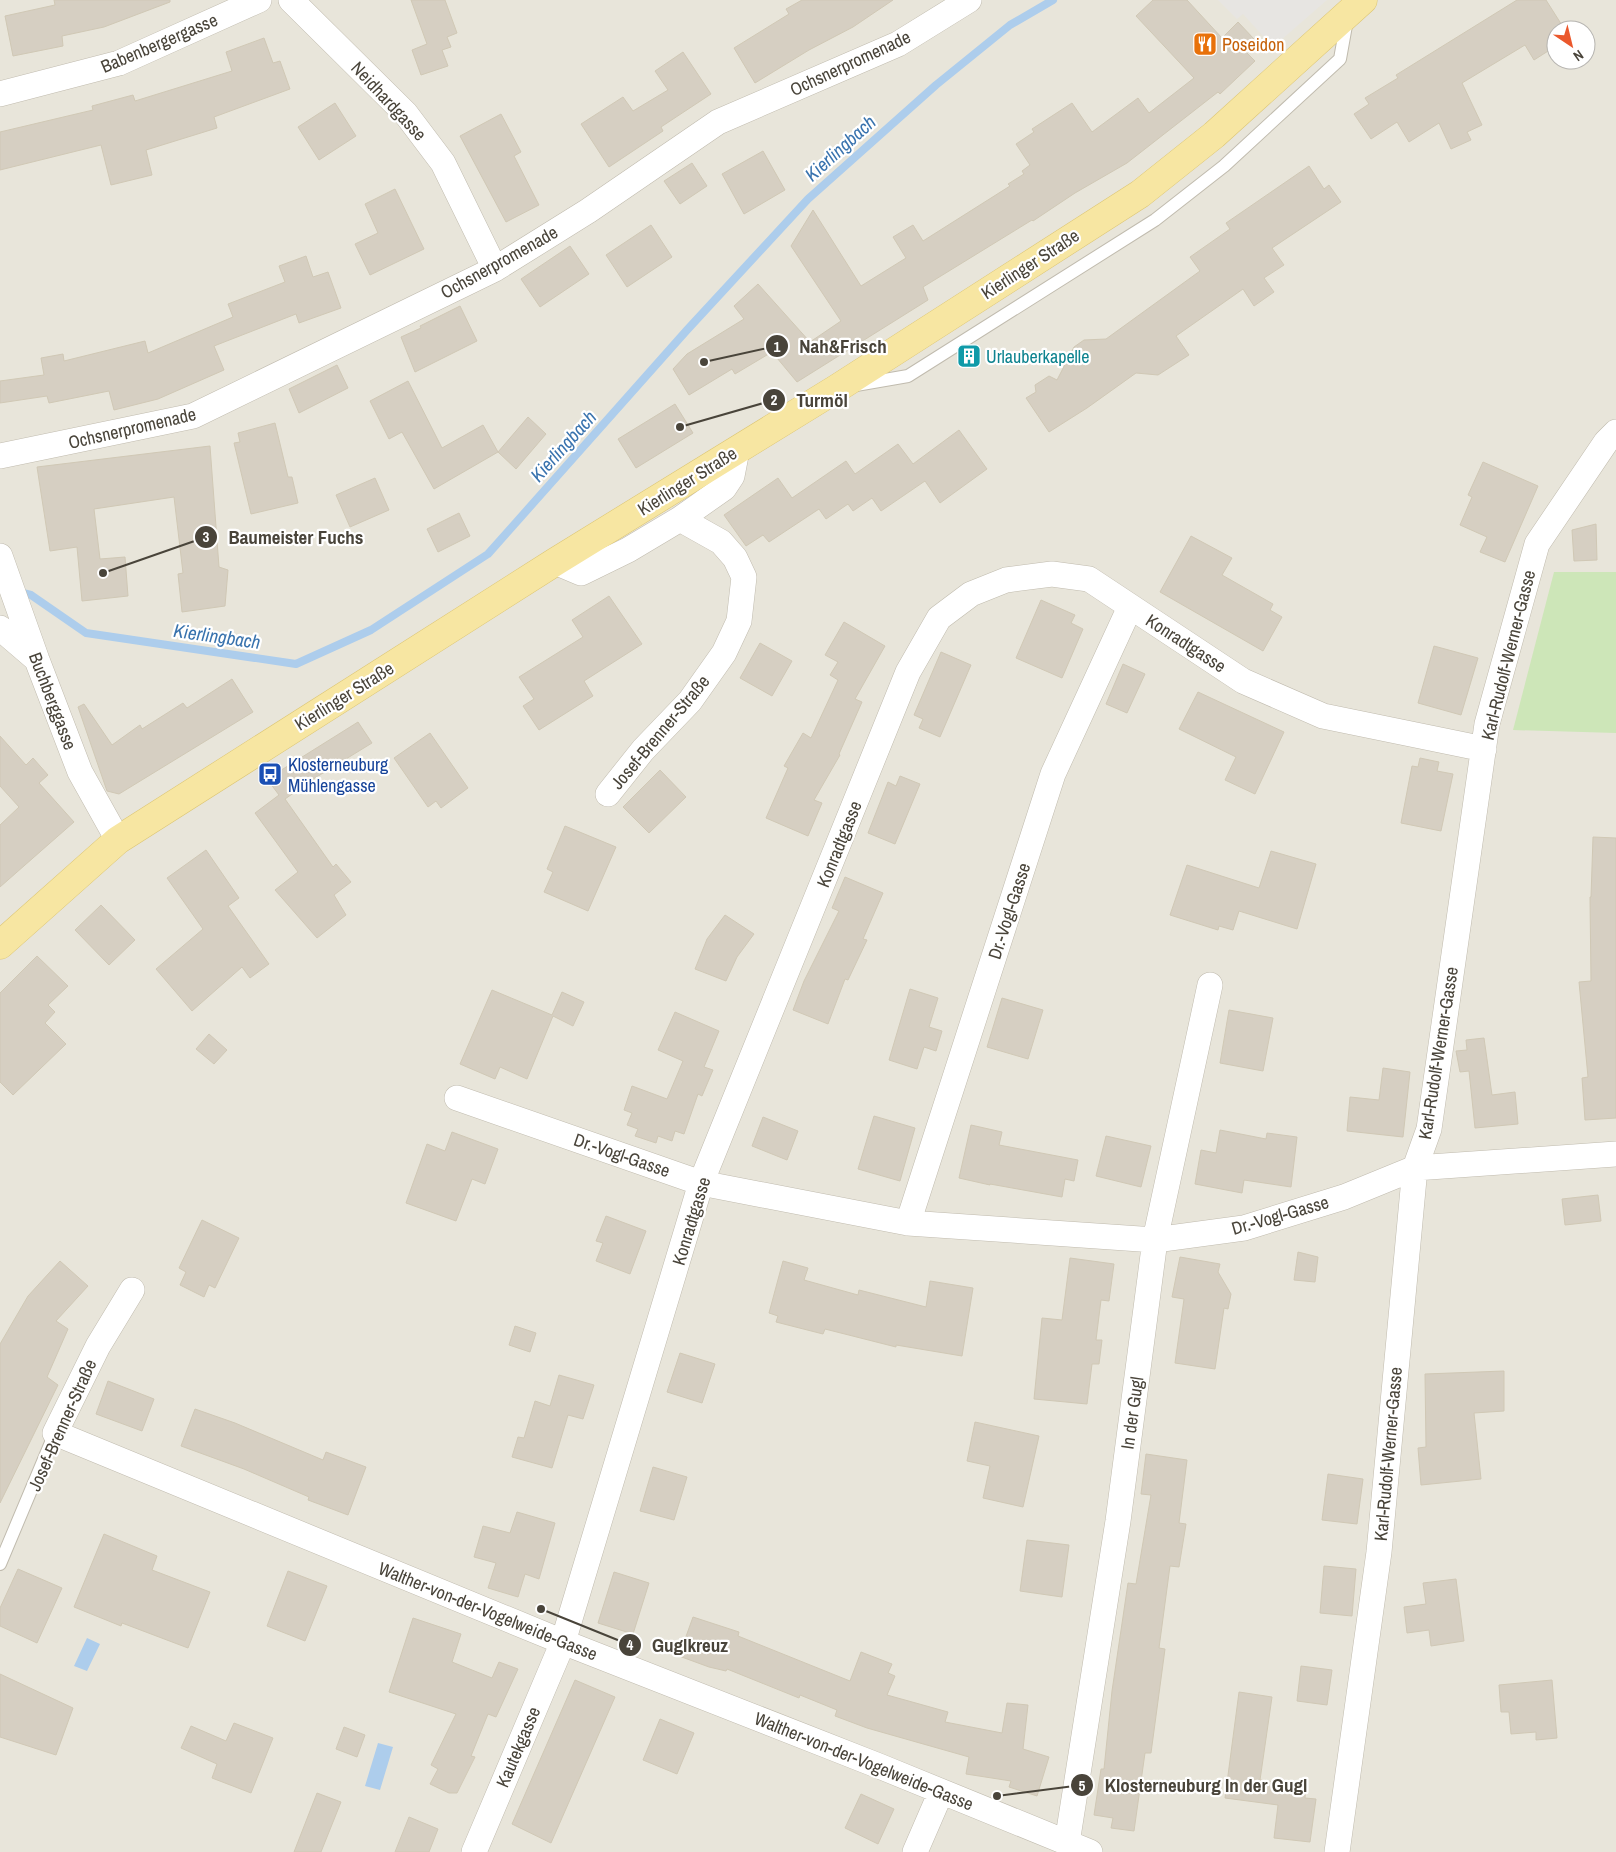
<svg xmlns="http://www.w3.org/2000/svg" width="1616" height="1852" font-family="'Archivo Narrow',sans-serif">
<rect width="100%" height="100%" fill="#f5f3ec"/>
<path fill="#e8e5da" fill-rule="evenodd" d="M0 0H1616V1852H0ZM1556 30H1586V60H1556Z"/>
<path fill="#cde6b8" d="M1554 572H1616V733L1513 730Z"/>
<path fill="#e7e5e2" d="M1218 0H1327L1273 47 1243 14 1237 19Z"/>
<path fill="#adcdec" d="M87 1638 100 1644 87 1671 74 1666Z
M378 1743 393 1747 380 1790 365 1786Z"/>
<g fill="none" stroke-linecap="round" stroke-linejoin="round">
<path stroke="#adcdec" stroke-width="8" d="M19 592 31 595 86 633 296 664 371 630 488 554 687 330 808 199 936 85 1010 25 1053 0"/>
</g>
<path fill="#d6cfc2" stroke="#d0c8b5" d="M54 0H170V2L104 27 62 36 63 46 13 56 5 16 55 5Z
M411 0H445L457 33 447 37 451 47 442 50 448 66 421 75 412 50 427 44Z
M802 0H893L853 27 809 50 755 83 734 48 789 14 786 9Z
M1153 0H1187L1222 38 1238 22 1254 39 1243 49 1255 61 1220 94 1218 92 1127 163 1075 193 1033 221 1032 220 923 287 928 300 797 382 772 352 735 374 732 369 689 395 673 369 687 354 744 319 734 306 758 284 810 342 841 321 791 246 813 210 861 286 906 258 893 237 913 225 923 241 1010 186 1008 184 1024 174 1022 171 1030 165 1016 144 1034 132 1032 129 1072 103 1092 132 1138 98 1149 113 1194 78 1136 16Z
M1517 0H1546L1565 30H1556V46L1534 60 1525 45 1462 83 1482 125 1467 132 1471 140 1451 149 1439 123 1409 142 1397 122 1371 139 1354 114 1369 104 1365 98 1398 78 1396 75Z
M264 38 273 63 280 61 290 89 214 117 217 128 146 150 152 175 111 185 101 145 0 170V132L93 110 92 106 133 95 135 101 232 71 226 52Z
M683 52 711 94 661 127 663 131 609 167 581 124 623 97 633 111 668 90 655 71Z
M335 103 356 136 319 160 298 127Z
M501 114 521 152 514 156 539 205 506 222 460 136Z
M763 151 785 190 744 214 722 174Z
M692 163 707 186 680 204 664 181Z
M1309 166 1324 189 1329 185 1341 202 1272 248 1284 265 1264 278 1274 292 1254 306 1243 289 1176 336 1189 355 1158 375 1136 373 1087 408 1049 432 1026 398 1036 392 1035 385 1049 376 1057 380 1074 347 1084 340 1106 339 1200 271 1190 257 1230 229 1226 223Z
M395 189 424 249 370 275 355 244 378 233 365 204Z
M651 225 672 257 627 287 606 255Z
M570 246 589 274 540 307 521 279Z
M306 256 313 277 328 272 341 308 299 323 296 314 214 346 224 370 158 399 114 410 109 391 49 403 47 396 0 403V381L44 375 41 358 63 354 64 361 145 341 148 353 233 317 228 304 285 282 279 266Z
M460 306 477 341 415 372 401 337 421 328 420 326Z
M337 365 348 388 299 413 289 389Z
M408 381 442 448 483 425 498 452 434 489 402 432 389 439 370 401Z
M675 404 693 433 636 468 618 439Z
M528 417 546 434 516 469 498 452Z
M275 423 288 477H292L298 503 251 514 234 443 240 442 238 433Z
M959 430 987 469 940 503 925 481 881 511 872 498 853 511 848 504 826 519 819 509 769 542 763 535 746 546 724 515 778 478 792 498 846 461 855 474 898 444 913 464Z
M210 446 219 567 228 570 225 606 182 612 178 574 183 573 174 497 94 509 100 559 125 557 128 596 82 601 77 547 50 551 37 467Z
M1483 462 1538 486 1505 562 1480 552 1487 537 1460 525 1472 497 1468 495Z
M375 478 389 510 350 527 336 495Z
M459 513 470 536 438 552 427 529Z
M1596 524 1597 560 1574 561 1572 530Z
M1191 536 1232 558 1222 575 1273 604 1270 610 1282 617 1263 651 1160 592Z
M609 596 642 644 584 681 593 696 539 730 523 706 534 699 519 677 583 637 572 620Z
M1041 600 1075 615 1071 623 1083 629 1062 678 1016 658Z
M844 622 885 646 855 699 862 702 839 754 840 755 814 800 822 803 808 836 766 818 788 768 784 766 803 733 811 738 838 680 830 675 838 662 825 655Z
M760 643 792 661 772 696 740 678Z
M1434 646 1478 658 1461 715 1418 703Z
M941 652 971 665 940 737 919 728 923 719 914 715Z
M1123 664 1145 674 1127 713 1106 704Z
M232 679 253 712 119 794 107 791 78 707 84 704 112 745 140 725 142 729 183 703 187 708Z
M1198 692 1284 732 1255 794 1225 780 1236 757 1179 729Z
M358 722 372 743 315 778 285 799 333 867 336 864 351 882 334 895 346 915 317 938 275 890 298 872 255 813 279 795 267 779Z
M430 733 468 788 441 808 436 801 428 807 394 758Z
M0 736 26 765 33 758 48 775 39 783 74 822 0 887V825L19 807 0 786Z
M1420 758 1439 762 1437 771 1453 774 1441 831 1401 823 1412 766 1418 767Z
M660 770 686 797 649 833 623 807Z
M900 776 920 784 895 844 868 833 888 782 896 786Z
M565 826 616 847 588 911 544 892 553 872 547 869Z
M1593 837 1616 838V1118L1585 1120 1582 1078 1588 1077 1579 982 1591 981 1590 897H1591Z
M206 850 239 898 228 906 269 964 250 978 242 967 192 1011 156 969 203 929 167 878Z
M1271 851 1316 864 1297 929 1239 911 1233 930 1219 926 1218 930 1170 915 1187 865 1259 888Z
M845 877 883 893 863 939 867 940 848 980 845 979 828 1024 793 1010 804 981 839 911 832 908Z
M101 905 135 940 109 965 75 930Z
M725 915 754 934 737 957 726 981 695 969 707 939Z
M37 956 68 986 48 1005 55 1012 45 1023 66 1044 13 1095 0 1082V993Z
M910 989 938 998 929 1027 942 1031 936 1051 924 1047 917 1069 889 1060Z
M492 990 552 1015 562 992 584 1002 573 1026 553 1016 527 1079 500 1067 495 1079 460 1064Z
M1002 998 1043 1010 1028 1059 987 1047Z
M1229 1010 1273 1018 1263 1071 1220 1063Z
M675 1012 719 1031 704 1067 713 1070 702 1096 698 1094 684 1134 675 1131 672 1141 658 1136 656 1143 635 1136 638 1129 627 1125 632 1113 624 1110 632 1086 667 1099 683 1061 658 1050Z
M209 1034 227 1050 214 1064 196 1049Z
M1484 1038 1492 1095 1515 1092 1518 1124 1475 1128 1469 1071 1460 1072 1456 1051 1467 1050 1466 1040Z
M1383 1068 1410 1072 1403 1137 1347 1131 1350 1097 1379 1100Z
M874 1116 915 1128 900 1181 858 1169Z
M763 1117 798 1131 787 1160 752 1146Z
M971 1125 1002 1132 999 1145 1078 1160 1074 1181 1065 1179 1062 1197 990 1184V1185L959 1178Z
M1220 1130 1266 1139 1267 1133 1297 1137 1291 1187 1244 1180 1242 1193 1195 1184 1201 1150 1216 1153Z
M452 1132 498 1149 485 1184 472 1179 456 1221 406 1203 427 1144 445 1151Z
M1106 1136 1151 1146 1141 1187 1096 1176Z
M1598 1195 1601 1221 1565 1225 1562 1199Z
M606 1216 646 1231 630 1274 596 1261 603 1243 596 1241Z
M202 1220 239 1238 215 1288 209 1285 204 1297 180 1285 186 1272 179 1268Z
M1298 1252 1318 1257 1315 1282 1294 1280Z
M1180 1257 1220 1264 1218 1272 1231 1294 1228 1309 1224 1308 1215 1369 1175 1363 1184 1299 1172 1297Z
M1070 1258 1114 1264 1109 1301 1101 1300 1096 1340H1102L1099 1364H1092L1087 1404 1034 1399 1042 1318 1062 1320Z
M60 1261 88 1286 56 1321 68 1329 47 1377 58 1385 0 1503V1344L28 1296Z
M783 1261 808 1268 804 1280 858 1295 859 1290 926 1307 930 1281 973 1288 962 1356 896 1345V1347L825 1329 823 1334 776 1322 778 1316 769 1313Z
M515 1326 536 1333 530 1352 509 1345Z
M680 1353 715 1364 702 1403 667 1392Z
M1504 1371V1411L1474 1413 1481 1479 1421 1485 1418 1448 1426 1447 1425 1374Z
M559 1375 594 1385 583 1419 568 1415 552 1468 512 1457 518 1437 524 1438 535 1401 550 1406Z
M108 1381 154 1399 142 1431 96 1414Z
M195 1409 235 1423 323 1460 326 1452 366 1467 348 1515 308 1500 309 1497 244 1469 181 1446Z
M975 1422 1039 1436 1023 1507 983 1498 990 1466 967 1461Z
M1146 1454 1187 1460 1179 1523 1186 1524 1179 1567 1170 1566 1159 1648 1165 1649 1151 1753H1145L1134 1831 1111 1828 1113 1818 1094 1815 1101 1769H1104L1112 1691 1128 1583 1136 1584 1151 1495 1141 1494Z
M653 1467 687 1477 674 1520 640 1511Z
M1328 1474 1363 1479 1357 1524 1322 1520Z
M517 1512 555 1523 539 1579 525 1574 518 1597 488 1588 496 1563 474 1557 483 1526 510 1533Z
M104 1534 157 1556 152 1570 210 1592 188 1648 122 1623 121 1626 74 1607Z
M1027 1540 1069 1545 1062 1597 1020 1591Z
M1324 1566 1356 1569 1352 1616 1320 1613Z
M18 1569 62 1588 37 1643 0 1626V1608Z
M288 1571 327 1586 305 1641 267 1626Z
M614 1572 649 1583 633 1634 598 1623Z
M1456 1579 1464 1641 1431 1646 1429 1630 1407 1633 1404 1607 1426 1604 1423 1583Z
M693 1617 739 1632 738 1636 850 1681 861 1652 892 1664 888 1673 895 1676 887 1695 948 1712 945 1722 1002 1733 1007 1703 1028 1705 1023 1749 1049 1757 1037 1796 1009 1787 1011 1781 966 1774 969 1757 867 1728 835 1716 837 1710 800 1695 799 1698 727 1669 726 1671 709 1667 679 1656Z
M413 1618 461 1634 452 1662 492 1678 499 1662 518 1669 496 1717 488 1714 471 1756 475 1757 457 1793H449L430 1784 438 1769 431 1765 456 1714 389 1692Z
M1301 1666 1332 1670 1327 1705 1297 1701Z
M0 1674 73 1708 56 1755 0 1737Z
M575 1680 615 1697 551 1843 512 1824Z
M1552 1680 1557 1738 1536 1740V1732L1511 1734 1509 1712H1501L1499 1685Z
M1239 1692 1272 1697 1260 1780 1306 1786 1305 1798 1316 1799 1310 1842 1274 1838 1278 1805 1225 1798Z
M660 1719 694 1733 677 1774 643 1760Z
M234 1723 273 1738 251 1793 212 1778 217 1764 181 1748 191 1726 226 1741Z
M344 1727 365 1735 357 1757 336 1749Z
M317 1793 341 1802 321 1852H294Z
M861 1794 894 1809 878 1844 845 1828Z
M409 1817 438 1829 429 1852H395Z"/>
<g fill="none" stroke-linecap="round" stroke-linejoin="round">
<g stroke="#c0bbae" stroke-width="14">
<path id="lane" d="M856 385 908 376 1155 220 1224 166 1340 59 1347 20
M0 1564 55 1433"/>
</g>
<g stroke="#c0bbae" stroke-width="26">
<path id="street" d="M291 0 406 114 443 163 495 269
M0 94 119 63 259 0
M0 456 193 416 495 269 588 211 718 122 898 44 969 0
M680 519 724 488 732 476 737 450
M0 556 37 660 80 772 118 840
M555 562 581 573 628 550 680 519 721 542 735 558 744 577 739 621 724 653 690 701 643 750 608 794
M0 628 35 658
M457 1098 701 1183 908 1223 1155 1240 1244 1228 1344 1197 1415 1168 1616 1154
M908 1223 1053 774 1130 607
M132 1290 98 1346 55 1433 563 1642 879 1766 1090 1852
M1067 1843 1118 1521 1155 1240 1210 985
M474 1852 563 1642 701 1183 908 672 939 618 971 594 1006 580 1052 574 1089 579 1243 681 1323 716 1484 749
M915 1852 941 1792
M1337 1852 1379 1552 1415 1168 1429 1129 1487 724 1537 544 1606 442 1616 432"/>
</g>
<g stroke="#dcc572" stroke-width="29">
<path id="primary" d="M0 945 118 840 555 562 836 389 1140 194 1214 135 1363 0"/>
</g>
<use href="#lane" stroke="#fff" stroke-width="12"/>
<use href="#street" stroke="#fff" stroke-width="25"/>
<use href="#primary" stroke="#f7e6a2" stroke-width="28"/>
</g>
<defs>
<g id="restaurant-square" transform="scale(1.25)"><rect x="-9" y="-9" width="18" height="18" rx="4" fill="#e8710a" stroke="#fff"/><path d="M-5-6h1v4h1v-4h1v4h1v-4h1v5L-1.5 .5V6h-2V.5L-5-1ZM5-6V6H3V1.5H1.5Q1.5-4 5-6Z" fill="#fff"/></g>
<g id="building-square" transform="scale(1.25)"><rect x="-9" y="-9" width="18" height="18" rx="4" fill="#0f9aa8" stroke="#fff"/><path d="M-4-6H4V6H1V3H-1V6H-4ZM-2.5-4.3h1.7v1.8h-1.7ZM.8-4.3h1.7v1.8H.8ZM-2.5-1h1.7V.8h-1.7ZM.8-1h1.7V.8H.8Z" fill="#fff"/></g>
<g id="bus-square" transform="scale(1.25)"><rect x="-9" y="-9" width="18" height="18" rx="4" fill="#1a4fb4" stroke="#fff"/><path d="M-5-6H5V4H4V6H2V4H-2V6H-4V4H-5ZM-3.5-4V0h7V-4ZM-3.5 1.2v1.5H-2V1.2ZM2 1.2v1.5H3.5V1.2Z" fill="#fff"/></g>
</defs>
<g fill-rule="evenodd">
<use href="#restaurant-square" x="1205" y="44"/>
<use href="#building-square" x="969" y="356"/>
<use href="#bus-square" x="270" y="774"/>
</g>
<g text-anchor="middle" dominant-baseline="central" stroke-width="4.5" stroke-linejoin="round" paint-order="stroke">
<g font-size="18" fill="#49443a" stroke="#fff">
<text transform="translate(159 43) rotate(-23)">Babenbergergasse</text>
<text transform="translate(850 63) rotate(-25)">Ochsnerpromenade</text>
<text transform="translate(389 101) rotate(47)">Neidhardgasse</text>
<text transform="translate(499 262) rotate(-29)">Ochsnerpromenade</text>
<text transform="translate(1030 264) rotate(-33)">Kierlinger Straße</text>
<text transform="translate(132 428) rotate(-13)">Ochsnerpromenade</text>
<text transform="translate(687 481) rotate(-32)">Kierlinger Straße</text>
<text transform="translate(1186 643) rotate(33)">Konradtgasse</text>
<text transform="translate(1508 655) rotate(-76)">Karl-Rudolf-Werner-Gasse</text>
<text transform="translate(344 696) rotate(-32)">Kierlinger Straße</text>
<text transform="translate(53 701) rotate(69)">Buchberggasse</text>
<text transform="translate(660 732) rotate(-50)">Josef-Brenner-Straße</text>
<text transform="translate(839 844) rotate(-68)">Konradtgasse</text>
<text transform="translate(1009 911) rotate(-72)">Dr.-Vogl-Gasse</text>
<text transform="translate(1438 1053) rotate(-81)">Karl-Rudolf-Werner-Gasse</text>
<text transform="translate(622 1155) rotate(19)">Dr.-Vogl-Gasse</text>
<text transform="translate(1280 1215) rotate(-16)">Dr.-Vogl-Gasse</text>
<text transform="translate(691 1221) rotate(-73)">Konradtgasse</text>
<text transform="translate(1132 1413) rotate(-82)">In der Gugl</text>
<text transform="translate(62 1425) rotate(-66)">Josef-Brenner-Straße</text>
<text transform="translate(1388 1454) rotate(-85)">Karl-Rudolf-Werner-Gasse</text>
<text transform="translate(488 1611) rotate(22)">Walther-von-der-Vogelweide-Gasse</text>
<text transform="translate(518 1747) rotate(-67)">Kautekgasse</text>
<text transform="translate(864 1761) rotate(22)">Walther-von-der-Vogelweide-Gasse</text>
</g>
<g font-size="18" fill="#c56008" stroke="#fff" text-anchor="start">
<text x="1222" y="44">Poseidon</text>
</g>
<g font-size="18" fill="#0d838f" stroke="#fff" text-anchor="start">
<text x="986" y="356">Urlauberkapelle</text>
</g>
<g font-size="18" fill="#164399" stroke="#fff" text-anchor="start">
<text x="288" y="764">Klosterneuburg<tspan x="288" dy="21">Mühlengasse</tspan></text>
</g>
<g font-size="19" font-style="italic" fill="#3973ae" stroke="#fff">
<text transform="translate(840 148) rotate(-42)">Kierlingbach</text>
<text transform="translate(563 446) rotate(-48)">Kierlingbach</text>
<text transform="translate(217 636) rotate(8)">Kierlingbach</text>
</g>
</g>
<path fill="none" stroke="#49443a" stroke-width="2" d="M704 362L777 346M680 427L774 400M103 573L206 537M541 1609L630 1645M997 1796L1082 1785"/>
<g fill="#49443a" stroke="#fff" stroke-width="2">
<circle cx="704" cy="362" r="5"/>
<circle cx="680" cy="427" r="5"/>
<circle cx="103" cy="573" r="5"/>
<circle cx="541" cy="1609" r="5"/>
<circle cx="997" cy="1796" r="5"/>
<circle cx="777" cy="346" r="12"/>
<circle cx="774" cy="400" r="12"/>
<circle cx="206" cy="537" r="12"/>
<circle cx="630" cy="1645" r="12"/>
<circle cx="1082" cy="1785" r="12"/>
</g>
<g font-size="15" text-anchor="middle" font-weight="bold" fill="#fff">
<text x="777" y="352">1</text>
<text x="774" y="405">2</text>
<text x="206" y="542">3</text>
<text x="630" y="1650">4</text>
<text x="1082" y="1791">5</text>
</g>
<g font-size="19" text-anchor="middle" font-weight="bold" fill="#49443a" stroke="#fff" stroke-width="4.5" stroke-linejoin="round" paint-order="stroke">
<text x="843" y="353">Nah&amp;Frisch</text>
<text x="822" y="407">Turmöl</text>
<text x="296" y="544">Baumeister Fuchs</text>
<text x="690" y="1652">Guglkreuz</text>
<text x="1206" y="1792">Klosterneuburg In der Gugl</text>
</g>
<g transform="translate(1571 45) rotate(145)"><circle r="24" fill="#ffffff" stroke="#b6b4b0"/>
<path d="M0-4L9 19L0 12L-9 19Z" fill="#eb582c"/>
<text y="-8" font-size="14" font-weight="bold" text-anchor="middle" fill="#49443a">N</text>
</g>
</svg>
